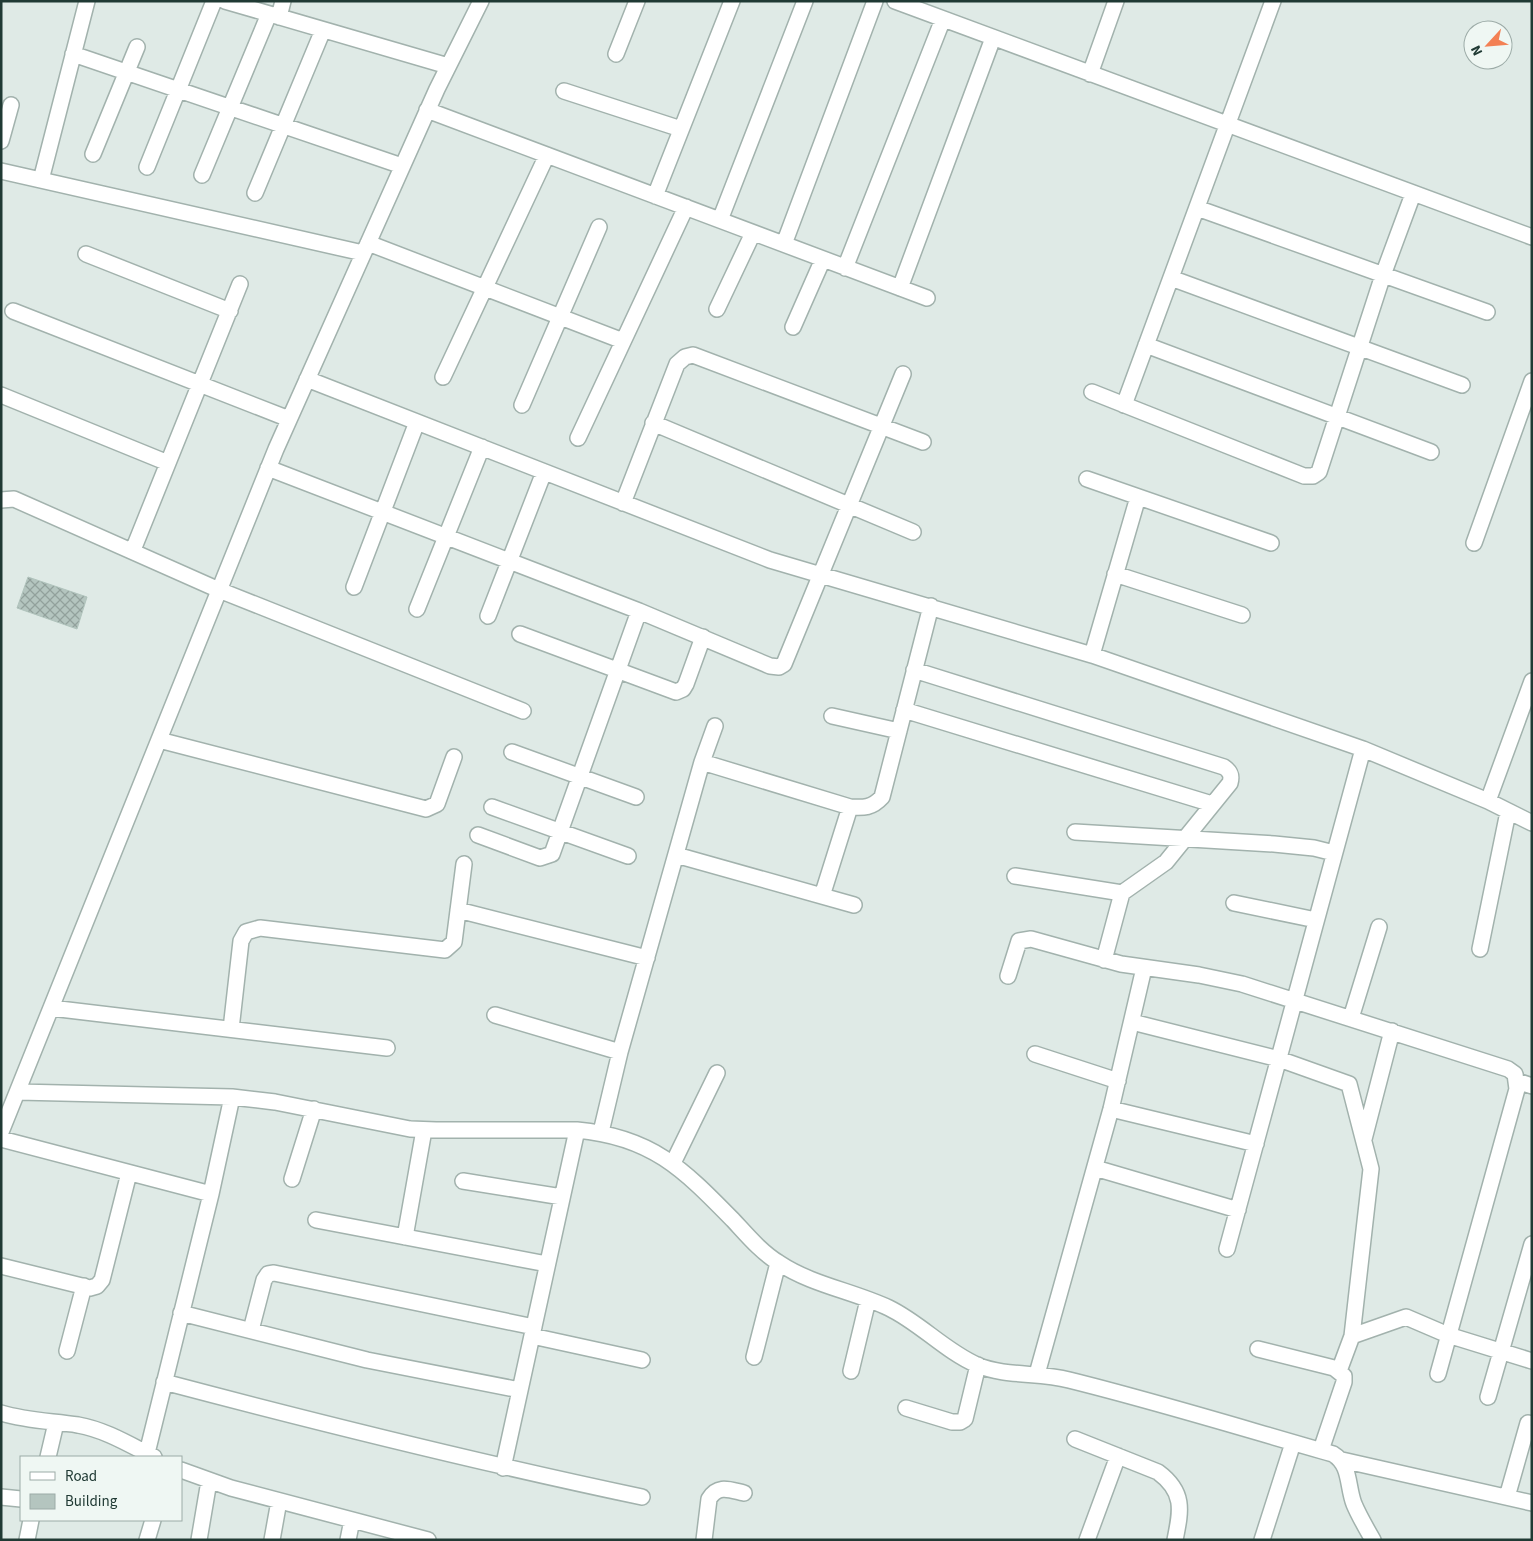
<svg xmlns="http://www.w3.org/2000/svg" width="1533" height="1541" font-family="'Source Sans 3',sans-serif">
<defs>
<pattern id="building-cross-hatch" width="8" height="8" patternUnits="userSpaceOnUse" patternTransform="scale(1.25)"><rect width="8" height="8" fill="#b4c5bf"/><path d="M0 0l8 8M0 8l8-8" fill="none" stroke="#92a19c"/></pattern>
</defs>
<rect width="100%" height="100%" fill="#dfeae6"/>
<path fill="url(#building-cross-hatch)" stroke="#b1c4bd" d="M28 577 87 597 77 629 17 608Z"/>
<g fill="none" stroke-linecap="round" stroke-linejoin="round">
<g stroke="#a2b2ad" stroke-width="18">
<path id="minor" d="M225 1 448 66
M895 1 1532 237
M279 17 283 1
M73 54 402 166
M616 54 637 1
M1090 74 1116 1
M564 91 681 129
M427 110 927 298
M1 141 11 105
M93 154 137 47
M147 167 214 1
M1 171 363 253
M202 175 269 14
M41 180 87 1
M255 193 323 30
M655 196 732 1
M1197 208 1487 312
M720 220 805 1
M368 243 623 341
M784 244 875 1
M86 254 230 311
M845 268 943 19
M1171 278 1462 385
M900 288 993 38
M717 309 753 233
M13 311 289 419
M793 327 823 259
M1146 345 1431 452
M443 377 547 155
M307 379 770 560 1092 655 1363 749 1488 801 1532 823
M1092 392 1304 476H1313L1319 472 1383 275 1413 194
M1 395 168 463
M522 405 599 227
M1124 405 1273 1
M653 423 913 532
M578 438 686 207
M268 468 639 611 552 854 540 858 478 835
M1087 479 1271 543
M1 500 14 499 219 590 523 711
M623 503 677 364 685 357 693 355 923 442
M1474 543 1532 381
M133 550 240 284
M1115 574 1242 615
M354 587 417 422
M417 609 482 447
M639 611 770 666 779 667 784 664 903 374
M488 616 544 472
M520 634 676 692 683 689 686 684 703 637
M1092 655 1138 497
M914 670 1224 767C1231 772 1232 776 1230 783L1166 862 1122 893 1104 960
M904 710 1212 804
M832 716 899 731
M159 740 426 809 437 804 454 757
M512 752 636 797
M702 762 715 726
M1488 801 1532 681
M492 807 628 856
M1075 832 1274 844 1314 848 1334 853
M676 855 854 905
M1015 876 1122 893
M822 896 850 807
M1234 903 1316 920
M458 910 647 958
M1480 949 1508 812
M1008 976 1019 941 1031 939 1121 964 1199 975 1242 984 1508 1069 1515 1074 1517 1089 1438 1374
M51 1008 387 1048
M495 1015 620 1052
M1351 1018 1379 927
M1132 1022 1279 1059 1349 1084 1371 1169 1352 1336
M231 1029 241 941 246 932 260 928 445 950 454 942 464 864
M1035 1054 1118 1081
M1517 1081 1532 1086
M18 1092 232 1097 275 1102 410 1129 436 1130H577C652 1137 683 1169 733 1220 747 1235 761 1252 779 1263 812 1285 853 1291 889 1308 920 1323 945 1351 977 1365 1006 1377 1039 1372 1069 1380 1158 1402 1245 1429 1333 1454 1351 1465 1347 1486 1354 1504 1359 1516 1366 1528 1373 1540
M1111 1109 1256 1144
M1 1132 276 449 437 89 481 1
M601 1132 620 1052 702 762 850 807C864 808 872 808 882 797L931 606
M1 1139 211 1194
M1364 1139 1392 1031
M673 1163 717 1073
M1095 1168 1238 1210
M292 1179 314 1109
M463 1181 562 1197
M316 1220 547 1264
M405 1237 424 1130
M1227 1249 1363 749
M1 1266 90 1288 97 1286 102 1280 129 1173
M181 1313 367 1360 520 1390
M251 1330 264 1280 268 1274 274 1273 534 1327
M532 1336 642 1360
M1258 1349 1334 1368 1344 1376V1382L1321 1450
M67 1351 84 1286
M754 1357 778 1263
M851 1371 868 1300
M1339 1371 1352 1336 1406 1317 1448 1335 1532 1361
M1037 1374 1111 1109 1144 968
M164 1382C323 1424 481 1463 642 1497
M1488 1397 1532 1244
M906 1408 952 1422H960L965 1419 978 1365
M1 1413C27 1421 52 1421 78 1425 106 1430 130 1445 154 1457
M1075 1439 1158 1472C1185 1492 1181 1510 1175 1540
M147 1453 211 1194 232 1097
M48 1457 56 1423
M1342 1460 1532 1503
M503 1468 577 1130
M181 1470 231 1488 428 1540
M1 1497 21 1499
M1507 1497 1528 1423
M27 1540 31 1520
M147 1540 153 1520
M199 1540 209 1481
M272 1540 279 1501
M348 1540 352 1520
M704 1540 709 1499C718 1484 730 1490 744 1493
M1087 1540 1118 1456
M1262 1540 1293 1443"/>
</g>
<use href="#minor" stroke="#fff" stroke-width="15"/>
</g>
<rect width="1533" height="1541" fill="none" stroke="#203a34" stroke-width="5"/>
<rect x="20" y="1456" width="162" height="65" fill="#eff7f3" stroke="#9caba7"/>
<rect x="30" y="1472" width="25" height="8" fill="#ffffff" stroke="#9caba7"/>
<text x="65" y="1481" font-size="15" fill="#203a34">Road</text>
<rect x="30" y="1494" width="25" height="15" fill="#b4c5bf" stroke="#9caba7"/>
<text x="65" y="1506" font-size="15" fill="#203a34">Building</text>
<g transform="translate(1488 45) rotate(244)"><circle r="24" fill="#eff7f3" stroke="#9caba7"/>
<path d="M0-4L9 19L0 12L-9 19Z" fill="#f38054"/>
<text y="-8" font-size="14" font-weight="bold" text-anchor="middle" fill="#203a34">N</text>
</g>
</svg>
